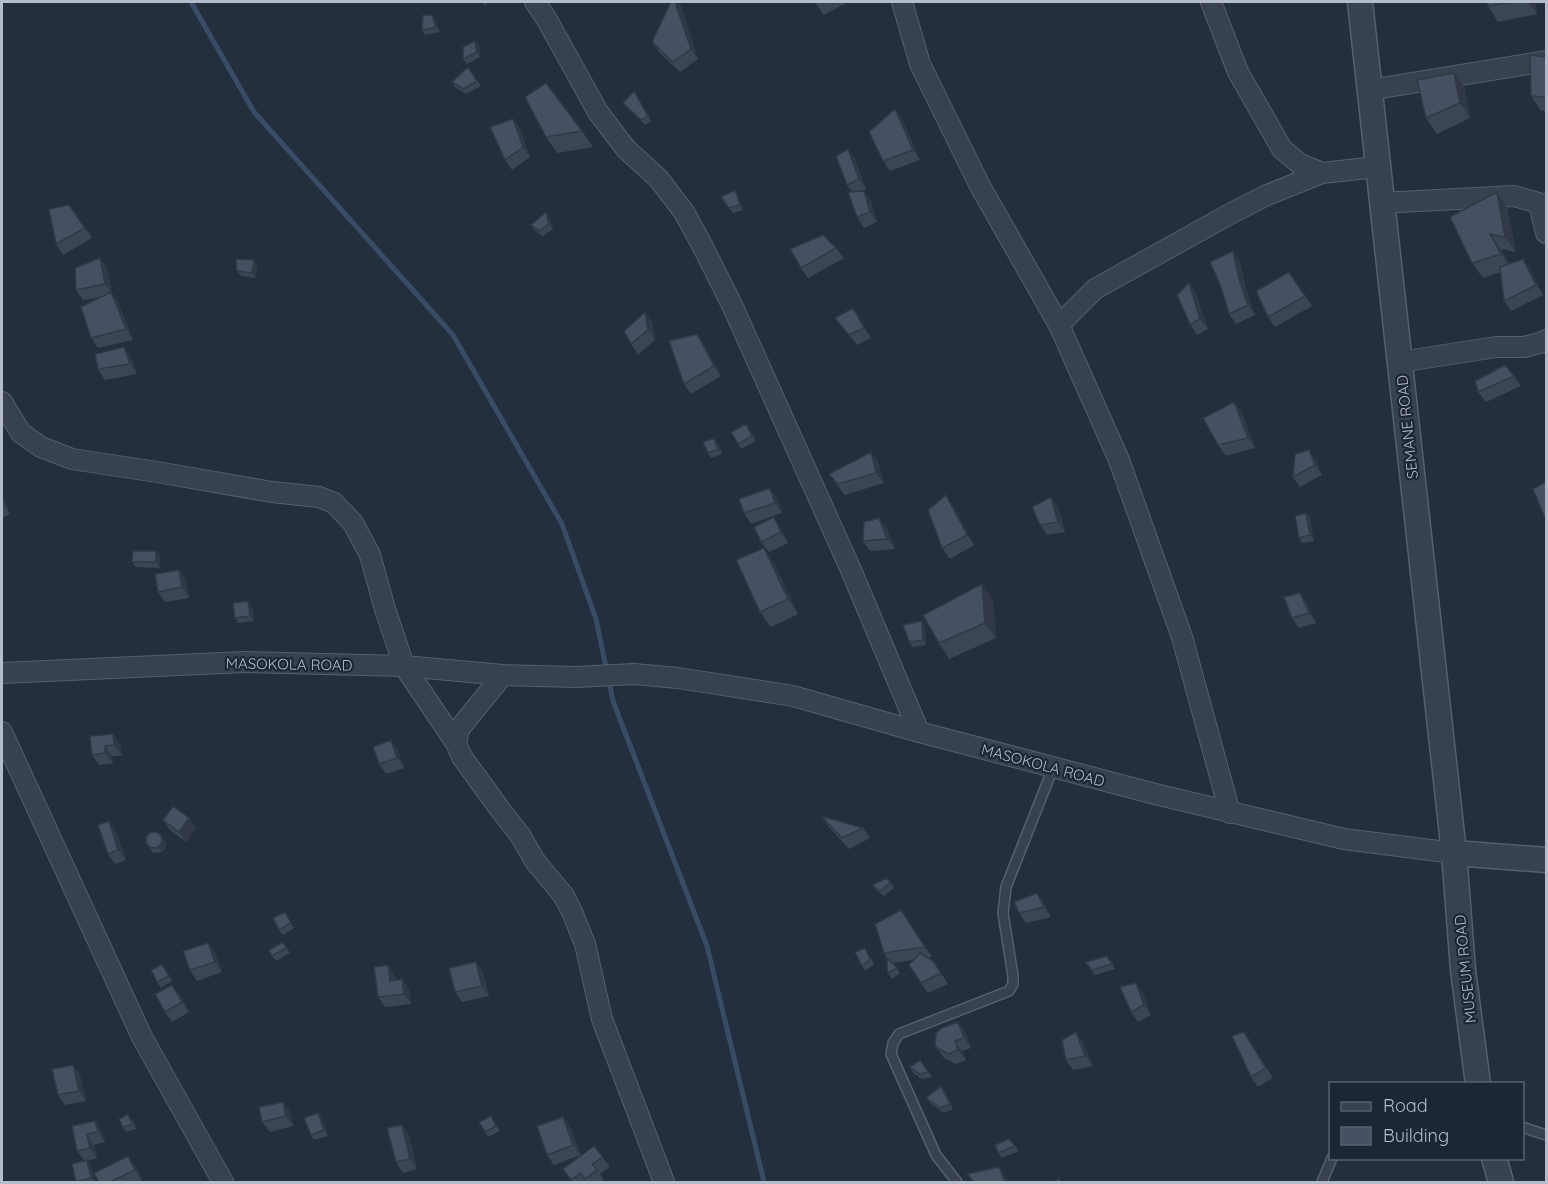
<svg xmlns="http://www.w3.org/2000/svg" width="1548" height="1184" font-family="Quicksand,sans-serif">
<rect width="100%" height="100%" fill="#242f3e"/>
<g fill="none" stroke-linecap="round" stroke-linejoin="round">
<path stroke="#394c67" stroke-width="5" d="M191 2 254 112 453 335 562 524 596 619 613 701 707 946 764 1182"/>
<g stroke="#565f6c" stroke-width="12">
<path id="service" d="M1522 1127 1546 1135
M957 1182 936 1155 891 1054 893 1043 899 1034 1009 991 1013 984V976L1003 913 1006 887 1053 768
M1322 1182 1332 1158"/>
</g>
<g stroke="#565f6c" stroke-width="22">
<path id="minor" d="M535 2 546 18 598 112 626 149 658 178 684 212 703 247 732 305 851 570 919 732
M902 2 920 64 980 186 1059 325 1119 460 1182 637 1230 813
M1211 2 1238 72 1282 149 1300 164 1322 173 1377 167
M1369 90 1546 61
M1381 203 1514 196 1546 205
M1539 204 1546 233
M1059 325 1095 289 1228 215 1265 196 1322 173
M1400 362 1496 347H1524L1543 342 1546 340
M2 402 21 433 41 447 72 459 157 472 272 492 319 497 334 503 353 523 370 555 385 609 404 666 456 743
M2 673 245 662 404 666 503 675 576 677 634 674 678 678 793 696 919 732 1159 795 1344 839 1454 853
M503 675 459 729 456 743 462 757 499 808 520 835 535 861 564 896 573 914 585 944 602 1019 664 1182
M2 732 142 1037 223 1182"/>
</g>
<g stroke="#565f6c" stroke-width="27">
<path id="tertiary" d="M1360 2 1454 853 1463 970 1478 1084
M1454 853 1546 860
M1494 1158 1501 1182"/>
</g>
<use href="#service" stroke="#38414e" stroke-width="9"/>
<use href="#minor" stroke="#38414e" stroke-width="20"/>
<use href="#tertiary" stroke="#38414e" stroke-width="24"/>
</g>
<path fill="#3b4654" d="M482 2H489L485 5Z
M815 2H848L824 15Z
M1487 2H1535L1537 14 1498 22 1488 6Z
M681 6 698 59 680 72 659 52 652 42Z
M435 20 440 32 425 35 422 30Z
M475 41 479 46 480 57 467 64 463 59Z
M1546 57V111H1541L1531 96Z
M468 67 481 86 466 94 455 87 452 82Z
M1454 73 1465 88 1470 118 1437 134 1426 118Z
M638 96 651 121 645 125 627 108 623 103Z
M513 119 520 129 530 157 512 170 505 160Z
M902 119 920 160 890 171 883 161Z
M582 131 593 147 557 153 546 137Z
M855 159 866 189 862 191 871 201 877 222 864 228 857 217 852 192 847 185Z
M738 196 743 210 733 213 721 197Z
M69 205 92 238 63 255 56 244Z
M1507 208 1516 252 1501 249 1509 264 1523 259 1530 269 1543 295 1511 311 1504 301 1501 272 1483 278 1472 263Z
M546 212 549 217 553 229 543 236 534 230 531 225Z
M836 248 844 258 808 278 801 268Z
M1233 251 1240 261 1246 289 1255 315 1236 324 1229 314Z
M254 260 257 265 256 278 241 276 237 271Z
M107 268 112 294 118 302 133 340 98 348 91 338 102 297 83 300 76 290Z
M1296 282 1312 306 1275 327 1268 317Z
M1189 283 1196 294 1208 329 1197 335 1190 324Z
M645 312 652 322 655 340 638 355 631 344Z
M835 318H860L871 338 857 345Z
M704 345 721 376 691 394 684 384Z
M124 347 131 357 137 374 105 380 98 369Z
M1514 376 1521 386 1486 402 1478 392Z
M1242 413 1255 448 1226 456 1218 445Z
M749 429 756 441 741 449 738 444Z
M718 443 722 454 711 458 708 453Z
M1316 460 1322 475 1300 487 1293 477Z
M878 462 884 483 845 495 836 484 829 474Z
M2 495 10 514 2 518Z
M1051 497 1058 507 1065 532 1047 535 1040 525Z
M777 498 782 513 751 524 744 513Z
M953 506 974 545 950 559 942 548Z
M1306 513 1310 518 1314 541 1302 543 1299 538Z
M781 528 788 543 769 552 761 542Z
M887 528 895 549 870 551 863 541Z
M160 556V568L136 567 132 562Z
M774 563 798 614 771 627 760 612Z
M179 570 186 580 189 598 165 602 158 592Z
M1300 593 1307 603 1316 623 1299 628 1292 618Z
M993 599 996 638 949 659 939 643Z
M252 606 254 621 239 623 235 618Z
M925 626 926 645 913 647 909 642Z
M90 736 120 744 122 756H112L113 763 99 765 92 755Z
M391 740 398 751 404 768 386 774 379 764Z
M821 816 863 828 870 838 849 849 828 826Z
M163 820 196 828 186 842 170 830Z
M116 831 126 860 115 864 108 854Z
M161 836 165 841 166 845 165 849 162 852 153 853 147 844Z
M891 883 894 888 884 896 876 890 872 885Z
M1037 893 1044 903 1051 917 1026 923 1019 913Z
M901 910 932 957 928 958 933 961 948 984 928 993 921 983 914 960 892 963 900 973 892 979 888 973 887 958 884 953Z
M285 912 294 928 283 935 279 930Z
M208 943 215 953 222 972 197 981 190 970Z
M286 947 290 953 276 961 272 956Z
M868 953 874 964 865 971 862 966Z
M1111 961 1115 969 1095 975 1085 962Z
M476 962 483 972 489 996 462 1002 455 992Z
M388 965 395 976 396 980 409 989 411 1004 385 1007 378 997Z
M165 969 172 981 161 988 157 982Z
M1143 993 1151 1015 1138 1022 1131 1012Z
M180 995 189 1012 172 1022 165 1012Z
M958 1022 965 1032 971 1048 962 1051 966 1060 956 1064 944 1058 937 1048Z
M1076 1032 1083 1042 1093 1066 1073 1070 1066 1060Z
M1251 1042 1273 1078 1258 1087 1251 1077Z
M920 1060 932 1077 922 1079 913 1073 910 1067Z
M73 1065 80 1075 86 1101 65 1105 58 1095Z
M945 1091 953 1109 944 1113 930 1103 926 1098Z
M283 1102 290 1112 293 1126 270 1132 262 1122Z
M318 1113 322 1118 328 1136 314 1140 311 1135Z
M491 1116 500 1131 488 1137 485 1132Z
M563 1117 570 1127 581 1155 554 1165 547 1155Z
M132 1119 136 1129 126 1132 123 1127Z
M95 1121 102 1132 105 1142 94 1145 97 1158 87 1161 90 1165 95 1182H76L84 1160 77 1151Z
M402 1125 409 1135 417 1169 403 1173 396 1162Z
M594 1146 610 1167 600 1174 604 1180 601 1182H572L563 1169Z
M1015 1146 1019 1151 1002 1158 998 1153Z
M128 1156 135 1166 142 1180 137 1182H99Z"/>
<path fill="#303945" d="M675 2H677L681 6 698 59 691 49Z
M1528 2H1535L1537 14Z
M432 15 435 20 440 32 436 27Z
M475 41 479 46 480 57 477 52Z
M1454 73 1465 88 1470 118 1460 103Z
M895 109 902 119 920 160 913 150Z
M513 119 520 129 530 157 523 147Z
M848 149 855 159 866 189 859 179Z
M735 190 738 196 743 210 740 205Z
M864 191 871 201 877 222 870 212Z
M1497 192 1507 208 1516 252 1505 237Z
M546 212 549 217 553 229 549 224Z
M1490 234 1501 249 1511 269 1501 254Z
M1233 251 1240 261 1246 289 1255 315 1248 305 1239 279Z
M100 258 107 268 112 294 118 302 133 340 126 329 111 293 105 284Z
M1523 259 1530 269 1543 295 1536 285Z
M254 260 257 265 256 278 252 273Z
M1189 283 1196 294 1208 329 1200 319Z
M853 308 860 318 871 338 864 328Z
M645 312 652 322 655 340 648 330Z
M697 334 704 345 721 376 714 366Z
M124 347 131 357 137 374 130 364Z
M1234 402 1242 413 1255 448 1248 438Z
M714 438 718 443 722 454 718 449Z
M1309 450 1316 460 1322 475 1315 465Z
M871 452 878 462 884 483 876 473Z
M770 488 777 498 782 513 775 503Z
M2 495 10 514 3 504 2 500Z
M946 495 953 506 974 545 967 535Z
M1051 497 1058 507 1065 532 1058 522Z
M1306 513 1310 518 1314 541 1310 535Z
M774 517 781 528 788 543 781 532Z
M879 518 887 528 895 549 887 539Z
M764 548 774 563 798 614 788 599Z
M156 551 160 556V568L156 562Z
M179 570 186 580 189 598 182 587Z
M982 584 993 599 996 638 985 623Z
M1300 593 1307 603 1316 623 1309 613Z
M248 601 252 606 254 621 250 616Z
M922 621 925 626 926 645 923 640Z
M113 734 120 744 122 756 114 745Z
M391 740 398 751 404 768 397 758Z
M105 746 112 756 113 763 105 753Z
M189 818 196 828 186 842 179 832Z
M109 821 116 831 126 860 118 850Z
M161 836 165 841 166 845 165 849 162 852 158 847Z
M1037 893 1044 903 1051 917 1044 907Z
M208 943 215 953 222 972 215 962Z
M476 962 483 972 489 996 482 986Z
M388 965 395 976 397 991 390 981Z
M402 979 409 989 411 1004 404 994Z
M1136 983 1143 993 1151 1015 1144 1005Z
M172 985 180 995 189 1012 182 1002Z
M958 1022 965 1032 971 1048 964 1038Z
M1076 1032 1083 1042 1093 1066 1085 1056Z
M1244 1032 1251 1042 1273 1078 1266 1068Z
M955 1041 962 1051 966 1060 958 1050Z
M73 1065 80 1075 86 1101 79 1091Z
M941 1086 945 1091 953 1109 950 1104Z
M283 1102 290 1112 293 1126 286 1116Z
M318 1113 322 1118 328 1136 324 1130Z
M563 1117 570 1127 581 1155 573 1145Z
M95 1121 102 1132 105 1142 98 1132Z
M402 1125 409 1135 417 1169 410 1159Z
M87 1134 94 1145 97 1158 90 1148Z
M128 1156 135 1166 142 1180 135 1170Z
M87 1160 90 1165 95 1182 91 1178Z
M999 1167 1006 1177 1008 1182H1005Z"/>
<path fill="#455162" stroke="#303945" stroke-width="1.5" d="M671 2H675L691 49 673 62 652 42Z
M1487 2H1512L1488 6Z
M423 15H432L436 27 422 30Z
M475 41 477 52 463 59V47Z
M1530 55 1546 57V97L1531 96Z
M468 67 477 81 463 89 452 82Z
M1454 73 1460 103 1426 118 1417 80Z
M546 83 582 131 546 137 525 97Z
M634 91 648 116 641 120 623 103Z
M895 109 913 150 883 161 869 132Z
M513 119 523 147 505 160 490 127Z
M848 149 859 179 847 185 836 156Z
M735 190 740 205 729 208 721 197Z
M864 191 870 212 857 217 848 192Z
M1497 192 1505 237 1490 234 1501 254 1472 263 1450 217Z
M69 205 85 228 56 244 49 209Z
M546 212 549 224 539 231 531 225Z
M823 235 836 248 801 268 790 249Z
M1233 251 1239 279 1248 305 1229 314 1221 287 1210 262Z
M100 258 105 284 76 290 75 268Z
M236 259 254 260 252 273 237 271Z
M1523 259 1536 285 1504 301 1500 267Z
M1289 272 1305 296 1268 317 1256 291Z
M1189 283 1200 319 1190 324 1177 295Z
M111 292 126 329 91 338 81 307Z
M853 308 864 328 849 335 835 318Z
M645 312 648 330 631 344 624 331Z
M697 334 714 366 684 384 669 341Z
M124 347 130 364 98 369 95 354Z
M1505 365 1514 376 1478 392 1475 381Z
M1234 402 1248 438 1218 445 1203 418Z
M746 424 752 436 738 444 731 432Z
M714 438 718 449 708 453 703 442Z
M1309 450 1315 465 1293 477 1295 454Z
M871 452 876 473 838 484 829 474Z
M1546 482V516H1544L1533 489Z
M770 488 775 503 744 513 739 499Z
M946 495 967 535 942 548 928 510Z
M1051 497 1058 522 1040 525 1032 507Z
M1306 513 1310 535 1299 538 1295 516Z
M774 517 781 532 761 542 754 527Z
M879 518 887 539 863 541 864 522Z
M764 548 788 599 760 612 736 560Z
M133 551H156V562H132Z
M179 570 182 587 158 592 155 574Z
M982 584 985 623 939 643 923 615Z
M1300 593 1309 613 1292 618 1284 597Z
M248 601 250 616 235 618 233 603Z
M922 621 923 640 909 642 903 625Z
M113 734 114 745 105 746V753L92 755 90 736Z
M391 740 397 758 379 764 373 747Z
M173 806 189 818 179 832 163 820Z
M821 816 863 828 842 838Z
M109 821 118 850 108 854 98 825Z
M146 840a8 8 0 1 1 16 0a8 8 0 1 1-16 0Z
M887 878 890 883 880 891 872 885Z
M1037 893 1044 907 1019 913 1014 902Z
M901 910 925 947 884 953 875 924Z
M285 912 291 923 279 930 273 918Z
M283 942 286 948 272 956 269 950Z
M208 943 215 962 190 970 183 951Z
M865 948 870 959 862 966 855 952Z
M920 953 933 961 941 973 921 983 909 965Z
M1107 956 1112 964 1092 970 1085 962Z
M887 958 897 968 888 973 887 968Z
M476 962 482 986 455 992 449 968Z
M162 964 169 976 157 982 151 970Z
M388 965 390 981 402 979 404 994 378 997 374 967Z
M1136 983 1144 1005 1131 1012 1120 987Z
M172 985 182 1002 165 1012 155 994Z
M958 1022 964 1038 955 1041 958 1050 949 1054 937 1048 935 1044 936 1033 942 1028Z
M1076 1032 1085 1056 1066 1060 1062 1040Z
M1244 1032 1266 1068 1251 1077 1232 1036Z
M920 1060 928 1072 919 1074 910 1067Z
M73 1065 79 1091 58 1095 52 1069Z
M941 1086 950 1104 940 1108 926 1098Z
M283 1102 286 1116 262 1122 259 1107Z
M318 1113 324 1130 311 1135 304 1118Z
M128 1114 132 1124 123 1127 119 1119Z
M491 1116 496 1126 485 1132 479 1122Z
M563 1117 573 1145 547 1155 537 1126Z
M95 1121 98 1132 87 1134 90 1148 77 1151 72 1126Z
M402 1125 410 1159 396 1162 387 1128Z
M1009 1139 1015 1146 998 1153 995 1145Z
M594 1146 603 1157 592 1164 597 1170 585 1179 581 1173 571 1180 563 1169Z
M128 1156 135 1170 110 1182H99L94 1173Z
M87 1160 91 1178 76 1182 72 1164Z
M999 1167 1005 1182H974L967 1174Z
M1059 1178 1061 1182H1054Z"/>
<g text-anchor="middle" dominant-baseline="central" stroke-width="4.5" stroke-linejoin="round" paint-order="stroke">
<g font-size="15" fill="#b4bcc9" stroke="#1d2633">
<text transform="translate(1407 427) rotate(-96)">SEMANE ROAD</text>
<text transform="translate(289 664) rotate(1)">MASOKOLA ROAD</text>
<text transform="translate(1043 765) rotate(15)">MASOKOLA ROAD</text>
<text transform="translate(1465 969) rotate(-96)">MUSEUM ROAD</text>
</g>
</g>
<rect width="1548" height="1184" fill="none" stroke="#b4bcc9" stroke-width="6"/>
<rect x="1329" y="1082" width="195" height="78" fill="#1d2633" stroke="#59626f" stroke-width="1.5"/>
<rect x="1341" y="1102" width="30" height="9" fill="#38414e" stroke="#59626f" stroke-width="1.5"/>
<text x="1383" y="1112" font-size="18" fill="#b4bcc9">Road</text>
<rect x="1341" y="1127" width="30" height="18" fill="#455162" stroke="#59626f" stroke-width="1.5"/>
<text x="1383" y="1142" font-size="18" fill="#b4bcc9">Building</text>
</svg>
